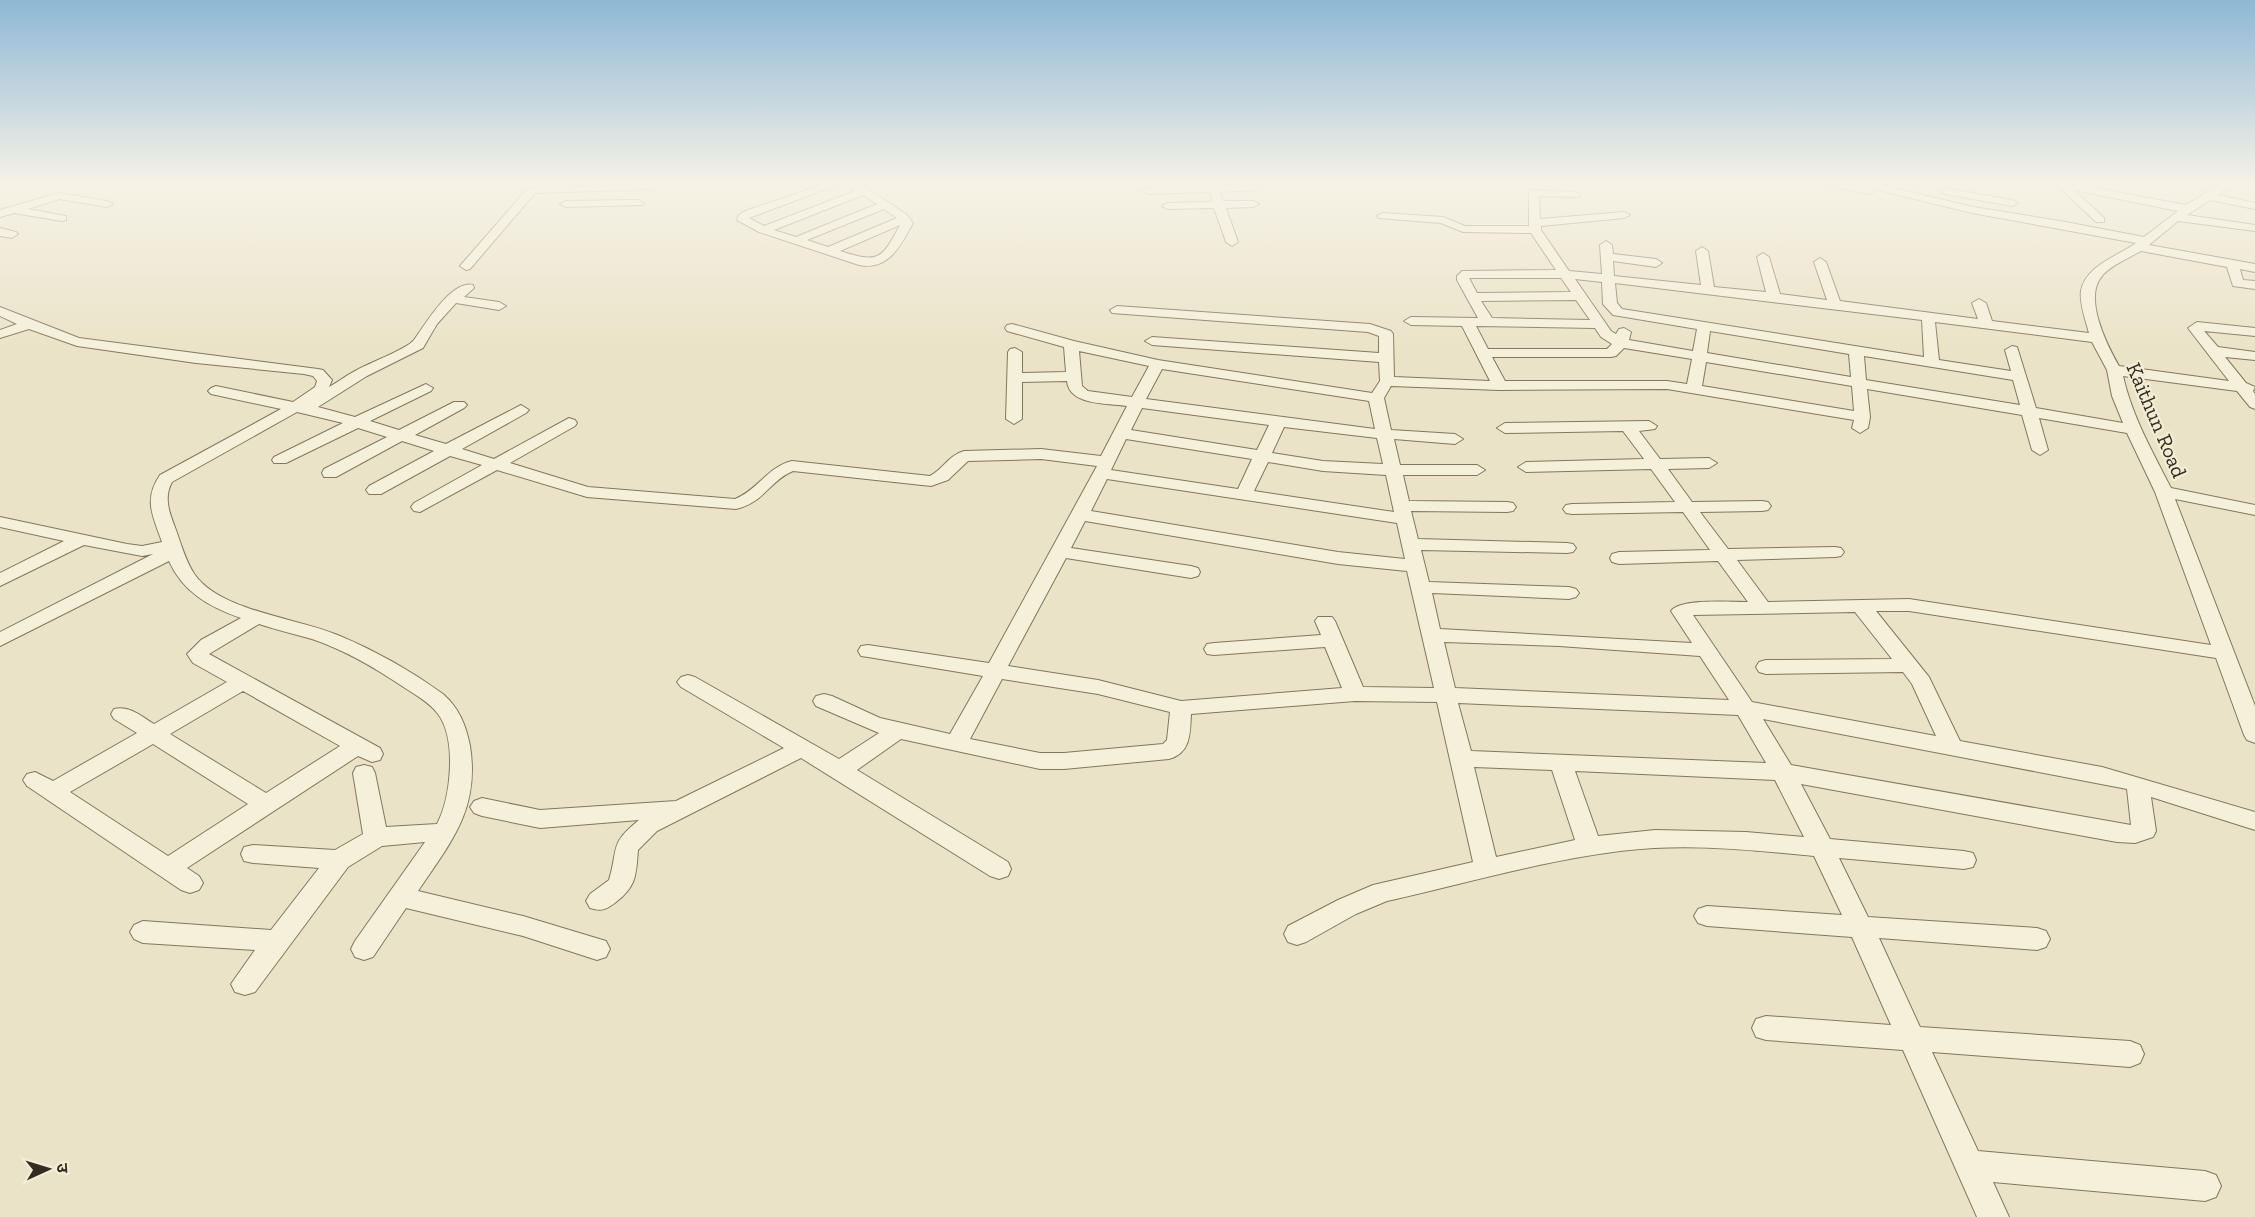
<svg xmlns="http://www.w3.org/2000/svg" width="2255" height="1217" font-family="'Zilla Slab','Noto Sans Devanagari',serif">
<rect width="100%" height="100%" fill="#eae3c7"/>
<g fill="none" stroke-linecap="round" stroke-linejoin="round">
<g stroke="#84765e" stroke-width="2">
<path id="minor" d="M828 183H842L749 218 764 226 855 191 846 183H858L906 214 913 223C901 245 889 271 859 265L759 232 737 220 739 215 745 211ZM863 195 877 204 796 237 774 230ZM884 209 897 218 828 247 807 240ZM900 225C881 261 878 263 840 251Z
M1827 183 1856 185 1855 183H1873L1973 207 2060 221 2144 237 2178 211 2074 190 2104 218V222H2096L2057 185 2059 183H2067L2186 205 2222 183H2234L2218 195 2255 203V209L2210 200 2187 215 2255 225V231L2178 221 2149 245 2255 264V272L2240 269 2243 280 2255 281V289L2233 286 2227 267 2141 251C2129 258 2111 265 2102 276 2083 298 2107 345 2119 366L2229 381 2188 328 2197 322 2255 328V336L2204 331 2218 347 2255 352V360L2225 357 2246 383 2255 387 2253 391 2255 394V409L2250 407 2237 391 2123 376C2132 416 2152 451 2171 488L2255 505V515L2175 499 2255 706V743L2247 740 2244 735 2216 658 1909 611H1876L1929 677 1960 741 2102 767 2255 812V830L2151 797 2156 831 2153 837 2135 843 2117 842 1801 784 1830 839 1964 851 1973 853 1976 860 1973 867 1964 869 1839 858 1868 917 2037 928 2046 931 2050 939 2046 947 2037 950 1879 938 1920 1027 2130 1041 2140 1045 2144 1054 2140 1063 2130 1067 1932 1052 1978 1151 2205 1171 2216 1175 2221 1186 2216 1197 2205 1201 1993 1182 2009 1217H1977L1903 1050 1766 1040 1756 1037 1752 1028 1756 1019 1766 1016 1891 1025 1852 937 1707 926 1698 923 1694 916 1698 909 1707 906 1842 915 1814 856C1761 851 1707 845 1654 848 1568 853 1472 882 1387 901L1356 914 1306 942 1297 945 1288 942 1284 934 1288 926 1338 900 1373 885 1473 862 1437 702 1355 701 1191 714C1190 733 1191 753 1169 759L1064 769H1040L901 739 857 770 1008 862 1011 869 1008 876 999 879 990 876 801 758 657 831 638 850C636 874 637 886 616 902 607 909 602 912 590 908L586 901 590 894 609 880C619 848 608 845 639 820L540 828 482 816 474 813 470 807 474 801 482 798 540 810 676 801 784 748 681 687 677 682 681 677 688 675 695 677 839 759 879 733 816 706 813 701 816 696 824 694 832 696 880 718 950 734 983 676 868 657 861 656 858 651 861 646 868 645 989 663 1097 466 1041 459 968 461 948 480 931 486 793 471C769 481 765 502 736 509L587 497 497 470 420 512 414 511 411 507 414 503 482 465 450 456 381 494H369L366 490 369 486 434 451 402 441 336 477H324L322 473 324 469 387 437 358 428 286 463H274L272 460 274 457 343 423 297 412 172 482C163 499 170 514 176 530 181 544 186 562 195 575 222 612 299 618 340 636 376 651 411 671 443 694 459 708 466 725 470 746 480 809 451 842 418 891L523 916 606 941 610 949 606 957 597 960 523 936 406 908 373 957 364 960 355 957 351 949 355 941 425 842 382 846 348 867 255 992 245 995 235 992 231 984 255 950 143 943 134 939 130 932 134 925 143 921 271 930 319 868 253 863 244 861 241 854 244 847 253 845 335 850 363 834 353 773 356 767 364 765 372 767 375 773 386 827 437 824C451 798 457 739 438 714 430 703 416 695 405 688 377 669 345 650 312 639 295 634 277 630 259 624L209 654 380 748 383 754 380 760 372 762 358 756 187 868 199 876 203 883 199 890 190 893 181 890 27 786 23 780 27 774 35 772 53 781 137 733 114 719 111 714 114 709C129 705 141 716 154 724L227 682 193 663 187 654 201 640 241 618C209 607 183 592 169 561L0 646V632L153 554 142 556 84 545 0 586V573L64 541 0 527V517L127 544 142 546 162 542C153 516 143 500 160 475L281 409 211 394 208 391 211 388 216 386 293 402 315 387 317 381 313 376 304 374 196 363 77 346 29 329 0 338V330L17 324 0 316V307L79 338 318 369 323 370 332 380 329 387C338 382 347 375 357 370 369 363 407 349 414 340 425 325 451 280 473 285L474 288 464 297 499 302 506 306 499 310 456 303 437 324 423 348 367 376 318 407 355 417 426 384 433 388 431 391 370 421 399 430 454 402H464L467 405 464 408 415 435 446 444 521 405 529 410 526 413 462 449 494 459 569 418 575 420 577 423 575 426 510 463 588 487 735 499C758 490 767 467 792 461L930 476C943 469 949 455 964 451L1041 449 1101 456 1127 406C1108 403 1069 406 1067 381L1022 382V419L1014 424 1006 419 1008 352 1010 349 1015 348 1022 352V373L1066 372 1064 347 1007 331 1005 328 1007 325 1012 324 1074 341 1158 360 1372 393 1380 381 1379 362 1152 345 1145 341 1152 337 1379 353V336L1368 332 1112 313 1110 310 1117 306 1370 324 1391 331 1393 334 1394 377 1490 381 1462 326 1411 325 1404 321 1411 317 1478 318 1457 280V276L1462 271 1556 270 1531 233 1463 232 1441 223 1379 218 1377 216 1383 213 1443 217 1465 226H1529V190L1575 192 1580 195 1579 197 1539 196 1540 219 1624 212 1630 215 1624 218 1541 226V230L1569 271 1602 274 1600 245 1606 241 1612 245 1613 254 1656 259 1662 263 1656 267 1613 261 1614 276 1701 285 1696 251 1702 247 1708 251 1714 287 1766 292 1757 257 1763 253 1769 257 1780 294 1827 300 1814 262 1820 258 1826 262 1840 301 1978 319 1972 303 1979 299 1986 303 1992 321 2089 333C2086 321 2079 303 2081 291 2085 266 2118 256 2136 243L1972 213 1874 189V193L1870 194 1828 185ZM1469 278H1561L1571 292 1477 293ZM1575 279 1602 282 1603 304 1613 315 1697 329 1693 351 1629 340 1631 332 1624 328 1619 329 1616 334 1611 331ZM1615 283 1922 320 1924 357 1622 309 1617 303ZM1576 300 1590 320 1492 318 1481 301ZM1935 322 2092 342 2107 370 2112 396 2123 423 2036 408 2017 347 2012 346 2005 350 2011 371 1939 360ZM1476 326 1595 328 1601 337 1612 344 1607 349H1488ZM1710 331 1849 354 1851 377 1707 353ZM1624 348 1692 359 1687 384 1667 381H1505L1492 357H1611L1616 356ZM1079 351 1149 366 1132 397 1088 391 1082 386ZM1864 356 2013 380 2020 405 1866 380ZM1706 362 1852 386 1854 411 1702 386ZM1162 369 1369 401 1375 429 1146 399ZM1391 386 1500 390 1667 389 1854 420 1852 428 1860 433 1868 428 1870 417 1867 389 2022 415 2032 450 2040 455 2048 450 2039 418 2127 433 2155 492 2211 645 1909 599 1768 602 1737 560 1835 557 1841 556 1844 552 1841 548 1835 547 1728 549 1700 512 1762 511 1768 510 1771 506 1768 502 1762 501 1692 502 1668 469 1709 468 1717 463 1709 458 1660 459 1639 431 1655 429 1657 426 1649 421 1505 423 1497 428 1505 433 1623 431 1644 459 1526 462 1518 467 1526 472 1651 469 1675 502 1572 504 1566 505 1563 509 1566 513 1572 514 1683 512 1710 550 1619 552 1612 554 1610 558 1612 562 1619 564 1718 561 1748 602C1732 602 1680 598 1671 611L1692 643 1440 629 1432 593 1569 599 1576 597 1579 593 1576 589 1569 587 1429 582 1421 550 1567 553 1573 552 1576 548 1573 544 1567 543 1418 539 1411 511 1507 512 1513 511 1516 507 1513 503 1507 502 1409 501 1403 475H1477L1485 470 1477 465H1400L1394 439 1455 444 1463 439 1455 434 1391 430 1384 398ZM1142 408 1269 425 1257 450 1131 430ZM1284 427 1377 438 1383 464 1323 461 1272 453ZM1126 439 1252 459 1238 489 1111 470ZM1268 462 1323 471 1386 475 1394 512 1254 491ZM1107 479 1397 523 1405 559 1338 552 1091 511ZM1085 521 1338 564 1407 571 1434 688 1363 687 1335 621 1332 617H1318L1315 621 1321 635 1214 643 1207 644 1204 649 1207 654 1214 655 1325 647 1342 688 1181 701 1098 680 1008 666 1066 558 1191 578 1198 576 1200 572 1198 568 1191 566 1071 548ZM1855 612 1892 659 1766 660 1759 662 1756 667 1759 672 1766 674 1903 672 1912 684 1936 736 1752 702 1693 615ZM1444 642 1559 646 1700 656 1729 700 1455 688ZM1002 679 1098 694 1170 712 1167 740 1163 744 1064 753H1040L970 739ZM243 691 340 746 266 793 170 734ZM1458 703 1738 715 1766 763 1471 751ZM1763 719 2127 789 2131 825 1791 765ZM153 744 248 804 168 856 70 792ZM1474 767 1552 770 1575 840 1496 857ZM1575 771 1775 780 1804 837 1746 832 1655 830 1598 836Z
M649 184 654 187 653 189 535 193 470 269 466 270 460 266 528 188Z
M1252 185 1257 188 1256 190 1219 192 1223 201H1253L1259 204 1253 207 1226 208 1238 242 1232 246 1226 242 1214 208 1168 209 1162 206 1168 203 1212 202 1211 192 1148 194 1143 191 1148 188Z
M1944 188 2012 200 2018 203 2012 206 1940 193 1939 191Z
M59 193 107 201 113 204 107 207 59 199 28 209 66 216V220L62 221 14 213 0 217V210Z
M638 200 644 203 642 205 566 207 560 204 566 201Z
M0 228 16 232 18 234 12 238 0 236Z"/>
</g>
<use href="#minor" fill="#f5f0d9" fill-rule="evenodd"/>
</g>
<linearGradient id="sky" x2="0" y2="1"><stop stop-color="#8eb8d6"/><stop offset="0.52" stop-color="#f6f2e6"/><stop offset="1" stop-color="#f6f2e6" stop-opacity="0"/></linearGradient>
<rect width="2255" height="353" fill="url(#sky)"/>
<g text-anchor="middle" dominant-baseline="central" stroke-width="4.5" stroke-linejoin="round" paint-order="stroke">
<g font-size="21" fill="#352c20" stroke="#f2edd5">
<text transform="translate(2157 420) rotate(67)">Kaithun Road</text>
</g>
</g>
<g transform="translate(48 1169) rotate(86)" stroke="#f2edd5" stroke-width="4.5" paint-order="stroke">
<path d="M0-4.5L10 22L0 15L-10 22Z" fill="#352c20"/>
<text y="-9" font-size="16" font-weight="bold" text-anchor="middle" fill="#352c20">उ</text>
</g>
</svg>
